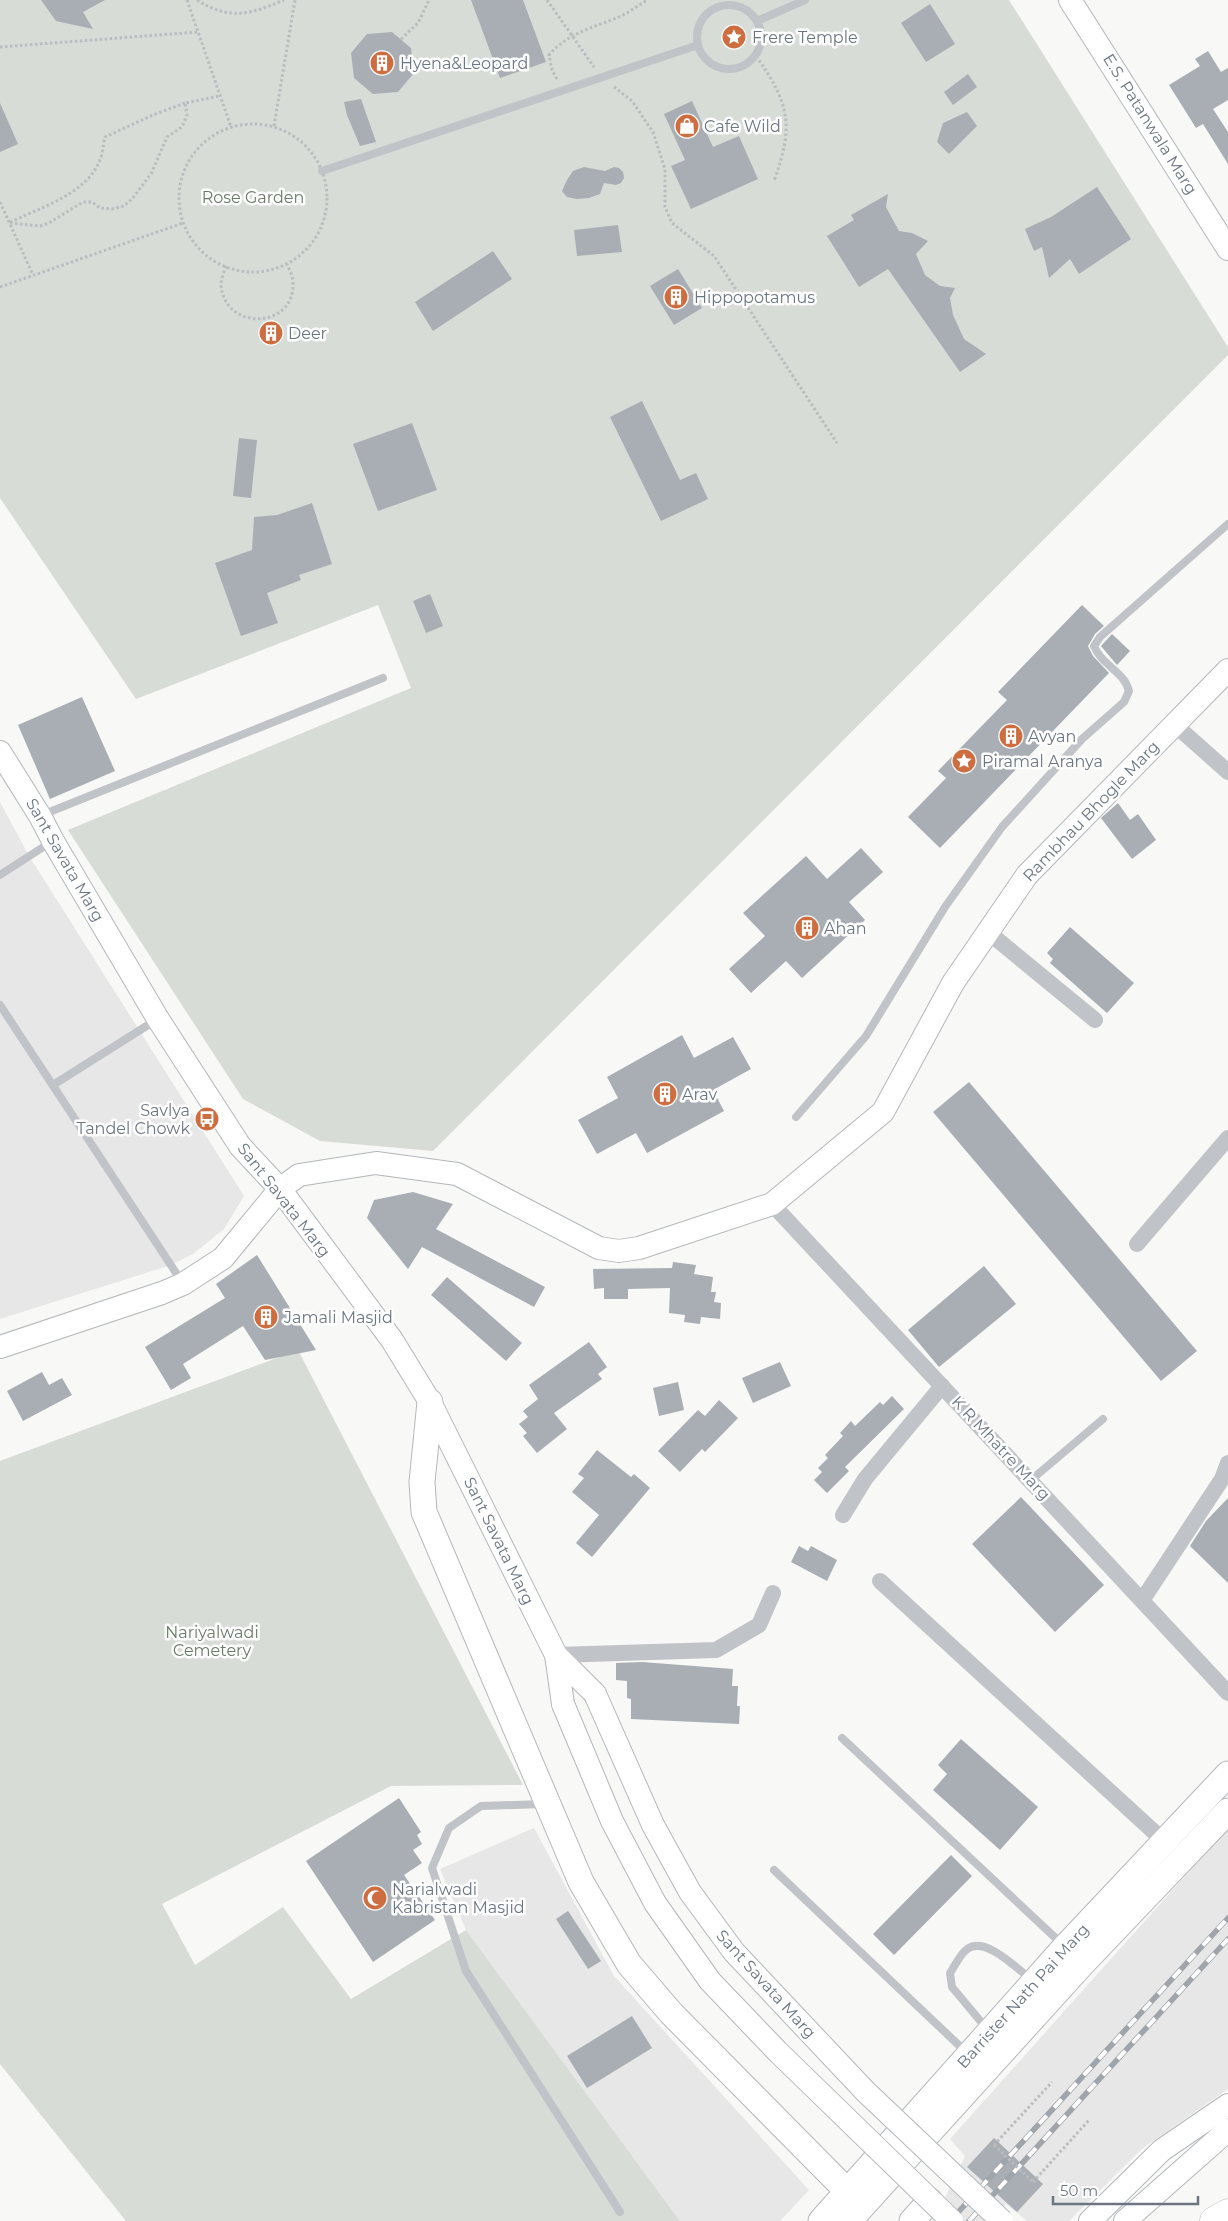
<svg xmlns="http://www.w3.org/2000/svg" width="1228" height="2221" font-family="Montserrat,sans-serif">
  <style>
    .built { fill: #e6e7e6 }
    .green { fill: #d8dcd6 }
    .building { fill: #a8aeb4 }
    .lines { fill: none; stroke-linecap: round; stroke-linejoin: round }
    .secondary-casing { stroke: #b3b7bb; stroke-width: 24 }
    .primary-casing { stroke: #b4b7bb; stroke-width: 27 }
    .highway-casing { stroke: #b4b6ba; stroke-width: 29 }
    .path { stroke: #babcbf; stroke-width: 3; stroke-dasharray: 2.5 2.5; stroke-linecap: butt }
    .lane { stroke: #c0c3c7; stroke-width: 8 }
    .street { stroke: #c0c3c7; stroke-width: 16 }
    .secondary { stroke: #fff; stroke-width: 22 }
    .primary { stroke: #fff; stroke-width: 25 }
    .highway { stroke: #fff; stroke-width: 28 }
    .rail-casing { stroke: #a0a5ab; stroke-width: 5.5 }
    .rail { stroke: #fff; stroke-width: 4; stroke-dasharray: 11; stroke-linecap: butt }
    .secondary-bridge-casing { stroke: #b3b7bb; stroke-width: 24; stroke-linecap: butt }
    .path-bridge { stroke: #babcbf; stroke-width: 3; stroke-dasharray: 2.5 2.5; stroke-linecap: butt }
    .secondary-bridge { stroke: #fff; stroke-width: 22 }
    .labels { text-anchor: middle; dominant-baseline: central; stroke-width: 5; stroke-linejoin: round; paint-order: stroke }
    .poi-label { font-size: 16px; fill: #6b7683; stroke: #fff; text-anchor: start }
    .street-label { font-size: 16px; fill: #6b7683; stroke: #fff }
    .park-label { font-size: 16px; fill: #6b7b69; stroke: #fff }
  </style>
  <rect width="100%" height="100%" fill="#f8f8f6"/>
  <!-- built -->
  <g class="built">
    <polygon points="0,802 29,856 244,1196 224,1229 193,1254 171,1265 0,1319"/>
    <polygon points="534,1828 614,1976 809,2190 780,2221 680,2221 466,1930 440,1869"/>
    <polygon points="1228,1828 1228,2089 1143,2148 1069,2221 1027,2221 1006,2204 992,2221 934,2221 965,2156 950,2139"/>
  </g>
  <!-- green -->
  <g class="green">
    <polygon points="0,0 1009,0 1228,347 1228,355 433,1151 320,1141 243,1099 68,830 411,688 378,605 136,699 0,498"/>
    <polygon points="298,1350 523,1785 391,1786 162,1904 195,1965 283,1907 351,1999 466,1930 680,2221 126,2221 0,2064 0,1461"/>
  </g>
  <!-- building -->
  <g class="building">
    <polygon points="41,0 105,0 83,12 93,29 56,21"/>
    <polygon points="471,0 523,0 546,62 500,78"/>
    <polygon points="930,4 955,44 926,62 901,23"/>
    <polygon points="392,32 411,48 414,73 398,92 373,94 354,78 351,53 367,34"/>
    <polygon points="1208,51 1221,72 1228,68 1228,100 1213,109 1228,132 1228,164 1203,124 1196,128 1169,85 1200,66 1195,59"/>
    <polygon points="968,74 977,87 953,105 944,92"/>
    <polygon points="361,99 376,142 360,146 347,115 344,102"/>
    <polygon points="692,101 713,147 739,136 758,179 691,209 671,166 685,160 664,114"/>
    <polygon points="0,103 18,144 0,152"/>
    <polygon points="967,112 977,126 949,154 937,142 943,123"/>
    <polygon points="584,167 605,171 614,167 619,168 623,172 624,178 621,183 616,185 604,183 600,194 589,198 577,199 567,197 562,191 567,180 573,171"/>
    <polygon points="1097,187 1131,239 1079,274 1070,259 1049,278 1042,247 1034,251 1025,229 1051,217"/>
    <polygon points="888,194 886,207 899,231 912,233 928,241 916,254 925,275 940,286 955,288 950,298 953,315 964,339 986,354 960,372 888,269 859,287 827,236 854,220 851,215"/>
    <polygon points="618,225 622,252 577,256 574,230"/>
    <polygon points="493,251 512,279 433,331 415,302"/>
    <polygon points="678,269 702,308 674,325 650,286"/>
    <polygon points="642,401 680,480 696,473 708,499 661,521 610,417"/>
    <polygon points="412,423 437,490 378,511 353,444"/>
    <polygon points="239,438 257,440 251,498 233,496"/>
    <polygon points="312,503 332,564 299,575 301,580 267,593 278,623 241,636 215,563 252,550 254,517 277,515"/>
    <polygon points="430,594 443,626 426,633 413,601"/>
    <polygon points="1082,605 1104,626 1095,634 1088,646 1093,656 1109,673 940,848 908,817 946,778 938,771 1007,700 998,692"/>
    <polygon points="1112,634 1130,651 1117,665 1101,646"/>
    <polygon points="82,697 115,771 50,799 18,725"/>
    <polygon points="1118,803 1130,820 1138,814 1156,840 1132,859 1101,818"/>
    <polygon points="861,848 883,872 849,902 865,920 802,978 786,961 751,993 729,969 765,936 743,913 806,856 827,879"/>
    <polygon points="1070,927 1134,983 1107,1013 1050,963 1053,959 1047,953"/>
    <polygon points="682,1035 694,1058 733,1037 751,1069 713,1090 724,1111 647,1153 636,1133 597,1154 578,1120 618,1098 607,1077"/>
    <polygon points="969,1082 1197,1351 1161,1381 933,1112"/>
    <polygon points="413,1192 453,1204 436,1229 545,1287 534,1307 422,1247 408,1269 367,1218 374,1200"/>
    <polygon points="257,1255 316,1350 265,1360 243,1326 183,1364 191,1378 171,1390 145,1347 225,1298 216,1284"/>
    <polygon points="673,1262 696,1265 694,1274 713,1277 711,1292 716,1292 714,1302 721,1303 720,1319 701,1317 700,1324 684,1322 685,1315 669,1313 670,1288 628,1289 628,1299 604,1299 604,1288 594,1289 593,1269 672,1268"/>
    <polygon points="984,1266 1016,1304 939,1367 908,1330"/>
    <polygon points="447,1277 522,1343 506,1361 431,1295"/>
    <polygon points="589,1342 607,1367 598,1374 602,1379 554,1413 567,1429 537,1453 523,1436 527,1433 519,1424 528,1417 523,1411 538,1399 529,1385"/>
    <polygon points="780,1362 791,1386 753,1403 742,1378"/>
    <polygon points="42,1372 49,1385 62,1378 72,1395 23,1421 7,1391"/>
    <polygon points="678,1382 684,1410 659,1416 653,1388"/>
    <polygon points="892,1396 904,1409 845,1467 849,1471 827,1493 814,1480 822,1472 818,1468 828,1458 825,1455 843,1436 840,1433 851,1421 855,1426 880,1402 883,1405"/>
    <polygon points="719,1400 738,1418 705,1452 702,1449 680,1472 658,1451 698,1410 705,1416"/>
    <polygon points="597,1450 631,1477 634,1474 650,1488 592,1557 576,1543 599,1515 572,1492 584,1478 578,1474"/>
    <polygon points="1021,1497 1104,1585 1055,1632 972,1544"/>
    <polygon points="1228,1498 1228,1583 1190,1546 1206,1521"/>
    <polygon points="799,1546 808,1551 811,1546 837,1560 827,1581 791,1562"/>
    <polygon points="642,1662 733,1669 732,1686 738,1686 737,1706 740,1706 739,1724 631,1719 631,1699 627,1698 627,1681 616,1680 616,1663"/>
    <polygon points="961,1739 1038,1807 1000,1850 933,1790 947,1774 938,1765"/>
    <polygon points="399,1798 421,1832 417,1835 422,1844 413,1850 422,1863 404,1875 435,1920 373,1962 306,1861"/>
    <polygon points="951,1855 972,1876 894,1955 873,1934"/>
    <polygon points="568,1911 601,1961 588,1969 556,1919"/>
    <polygon points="632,2016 652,2048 587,2088 567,2056"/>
    <polygon points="994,2138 1043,2184 1017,2212 967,2167"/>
  </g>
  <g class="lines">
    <defs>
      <g id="secondary">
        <polyline points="1070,0 1228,249"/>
        <polyline points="0,752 40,816 53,841 158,1019 240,1146 280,1189 392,1340 430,1402 556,1655 563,1704"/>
        <polyline points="0,1347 162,1293 183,1284 223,1258 280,1189 299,1175 376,1163 457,1174 599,1248 619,1251 639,1248 772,1204 883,1112 953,983 1027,875 1228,670"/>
        <polyline points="556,1655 595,1694"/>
        <polyline points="1090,2221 1162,2150 1228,2105"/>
        <polyline points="1125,2221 1228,2130"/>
      </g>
      <g id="primary">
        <polyline points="430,1402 422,1482 424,1512 581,1882 629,1964 671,2013 862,2206"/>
        <polyline points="821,2221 1065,1947 1228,1774"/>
        <polyline points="849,2221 1083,1963 1228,1811"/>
        <polyline points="912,2221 930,2201"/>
      </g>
      <polyline id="highway" points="1214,2221 1228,2213"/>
    </defs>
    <!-- secondary casing -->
    <use href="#secondary" class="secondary-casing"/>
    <!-- primary casing -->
    <use href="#primary" class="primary-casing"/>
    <!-- highway casing -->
    <use href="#highway" class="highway-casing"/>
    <!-- path -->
    <g class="path">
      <polyline points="187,0 231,127"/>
      <path d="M197 0C230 21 251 14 284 0"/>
      <polyline points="547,0 594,67"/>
      <polyline points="729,5 729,0"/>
      <polyline points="401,39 418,23 429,0"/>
      <polyline points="0,47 198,32"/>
      <path d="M756 56C790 104 794 126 774 181"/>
      <path d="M557 79 552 70 549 55C568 32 597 27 623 15 631 11 639 5 647 0"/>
      <polyline points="614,87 632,101 653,132 665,169 665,207 672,223 714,256 837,443"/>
      <path d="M185 103 153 115 105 137C103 144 103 153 100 160 86 195 40 207 9 223L40 226 49 223 83 202H92L100 208 112 209 124 206 132 199 151 174 167 137 182 127 187 115 185 103 220 96"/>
      <circle cx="253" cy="198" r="74"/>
      <polyline points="274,126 295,0"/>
      <polyline points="0,202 33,275"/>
      <path d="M226 266C224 272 221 280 221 285 225 332 296 329 293 282 293 276 289 269 287 264"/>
      <polyline points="0,287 183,223"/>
      <polyline points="994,2145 1052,2082"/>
      <polyline points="1033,2182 1090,2119"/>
    </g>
    <!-- lane -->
    <g class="lane">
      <circle cx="729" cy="37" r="32"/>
      <polyline points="757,21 805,0"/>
      <polyline points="322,171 698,45"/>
      <polyline points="42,815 383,678"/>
      <polyline points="0,875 51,842"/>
      <polyline points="0,1005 182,1282"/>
      <polyline points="53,1085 156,1020"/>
      <path d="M796 1117 866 1036 945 907 1002 827 1082 739 1124 702 1129 691C1124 671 1102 666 1094 646L1100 637 1228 524"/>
      <polyline points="1031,1480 1103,1419"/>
      <polyline points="842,1738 1063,1945"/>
      <polyline points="543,1804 481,1806 449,1828 432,1868 466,1971 620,2212"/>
      <polyline points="774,1870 966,2052"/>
      <path d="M987 2029 952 1987 950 1973C955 1966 959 1956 966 1950 984 1934 1017 1969 1032 1980"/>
    </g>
    <!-- street -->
    <g class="street">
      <polyline points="1174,724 1228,772"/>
      <polyline points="988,932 1095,1020"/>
      <polyline points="772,1204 1228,1693"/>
      <polyline points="1137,1244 1228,1138"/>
      <polyline points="843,1515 865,1479 942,1386"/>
      <polyline points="880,1581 1164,1841"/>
      <polyline points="1143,1599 1222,1479 1228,1463"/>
      <polyline points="556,1655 716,1650 759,1625 773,1593"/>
    </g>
    <!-- secondary -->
    <use href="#secondary" class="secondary"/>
    <!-- primary -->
    <use href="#primary" class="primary"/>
    <!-- highway -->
    <use href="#highway" class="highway"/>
    <defs>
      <g id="rail">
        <polyline points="950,2221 1228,1918"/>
        <polyline points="969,2221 1228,1939"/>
      </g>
    </defs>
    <!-- rail casing -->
    <use href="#rail" class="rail-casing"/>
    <!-- rail -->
    <use href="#rail" class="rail"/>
    <defs>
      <g id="secondary-bridge">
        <polyline points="595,1694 653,1825 690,1892 734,1952 865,2091 1002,2221"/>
        <polyline points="563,1704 612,1821 655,1903 710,1981 778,2052 952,2221"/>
      </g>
    </defs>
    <!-- secondary-bridge casing -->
    <use href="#secondary-bridge" class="secondary-bridge-casing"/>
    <!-- path-bridge -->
    <polyline class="path-bridge" points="994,2145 1033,2182"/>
    <!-- secondary-bridge -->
    <use href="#secondary-bridge" class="secondary-bridge"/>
  </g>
  <!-- icons -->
  <defs>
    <symbol id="sight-disc" viewBox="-11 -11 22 22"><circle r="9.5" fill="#ce6d40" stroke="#fff"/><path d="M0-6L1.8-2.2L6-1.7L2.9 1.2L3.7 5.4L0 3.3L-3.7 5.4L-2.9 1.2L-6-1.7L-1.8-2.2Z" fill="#fff"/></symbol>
    <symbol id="building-disc" viewBox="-11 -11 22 22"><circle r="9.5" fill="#ce6d40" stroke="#fff"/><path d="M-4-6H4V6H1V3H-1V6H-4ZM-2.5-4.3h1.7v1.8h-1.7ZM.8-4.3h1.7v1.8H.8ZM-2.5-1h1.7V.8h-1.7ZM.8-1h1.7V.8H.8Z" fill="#fff"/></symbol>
    <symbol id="shop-disc" viewBox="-11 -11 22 22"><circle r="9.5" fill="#ce6d40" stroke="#fff"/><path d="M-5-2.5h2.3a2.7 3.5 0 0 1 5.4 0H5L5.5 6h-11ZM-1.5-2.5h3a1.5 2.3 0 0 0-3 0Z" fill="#fff"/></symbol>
    <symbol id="bus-disc" viewBox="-11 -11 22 22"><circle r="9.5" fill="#ce6d40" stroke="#fff"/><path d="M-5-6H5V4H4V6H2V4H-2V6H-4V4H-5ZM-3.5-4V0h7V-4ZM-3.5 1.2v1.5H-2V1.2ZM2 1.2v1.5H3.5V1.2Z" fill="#fff"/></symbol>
    <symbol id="mosque-disc" viewBox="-11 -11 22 22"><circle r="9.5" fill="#ce6d40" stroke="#fff"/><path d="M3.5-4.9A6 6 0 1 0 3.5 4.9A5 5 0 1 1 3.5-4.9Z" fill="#fff"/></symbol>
  </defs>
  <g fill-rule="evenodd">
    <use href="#sight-disc" x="720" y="23" width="28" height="28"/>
    <use href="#building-disc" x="368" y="49" width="28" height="28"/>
    <use href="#shop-disc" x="673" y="112" width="28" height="28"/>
    <use href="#building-disc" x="662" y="283" width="28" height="28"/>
    <use href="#building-disc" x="257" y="319" width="28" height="28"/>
    <use href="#building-disc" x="997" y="722" width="28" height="28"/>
    <use href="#sight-disc" x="950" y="747" width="28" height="28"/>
    <use href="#building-disc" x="793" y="914" width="28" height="28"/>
    <use href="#building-disc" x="651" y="1080" width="28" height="28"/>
    <use href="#bus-disc" x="193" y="1105" width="28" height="28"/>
    <use href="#building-disc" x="252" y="1303" width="28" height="28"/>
    <use href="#mosque-disc" x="361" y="1884" width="28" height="28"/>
  </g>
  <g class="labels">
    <!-- poi labels -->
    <g class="poi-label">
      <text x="752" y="37">Frere Temple</text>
      <text x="400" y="63">Hyena&amp;Leopard</text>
      <text x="704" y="126">Cafe Wild</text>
      <text x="694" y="297">Hippopotamus</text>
      <text x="288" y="333">Deer</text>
      <text x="1028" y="736">Avyan</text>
      <text x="982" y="761">Piramal Aranya</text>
      <text x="824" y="928">Ahan</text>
      <text x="682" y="1094">Arav</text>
      <text x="190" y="1110" text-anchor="end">Savlya<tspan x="190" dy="18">Tandel Chowk</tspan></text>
      <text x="284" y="1317">Jamali Masjid</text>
      <text x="392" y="1889">Narialwadi<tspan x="392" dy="18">Kabristan Masjid</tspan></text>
    </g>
    <!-- street labels -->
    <g class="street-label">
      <text transform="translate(1150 124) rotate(58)">E.S. Patanwala Marg</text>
      <text transform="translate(1091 811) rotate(-46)">Rambhau Bhogle Marg</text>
      <text transform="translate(65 860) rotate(60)">Sant Savata Marg</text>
      <text transform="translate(284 1200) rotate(52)">Sant Savata Marg</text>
      <text transform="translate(1001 1448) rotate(47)">K R Mhatre Marg</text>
      <text transform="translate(499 1541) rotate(64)">Sant Savata Marg</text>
      <text transform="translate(766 1984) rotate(48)">Sant Savata Marg</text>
      <text transform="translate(1023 1996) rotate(-48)">Barrister Nath Pai Marg</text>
    </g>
    <!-- park labels -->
    <g class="park-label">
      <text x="253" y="197">Rose Garden</text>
      <text x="212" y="1632">Nariyalwadi<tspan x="212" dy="18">Cemetery</tspan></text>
    </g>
  </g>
  <!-- scale -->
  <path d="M1053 2196v8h145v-8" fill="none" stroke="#6b7683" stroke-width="2.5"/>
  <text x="1060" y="2196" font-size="15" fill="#6b7683" stroke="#ffffff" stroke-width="4" paint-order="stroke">50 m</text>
</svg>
